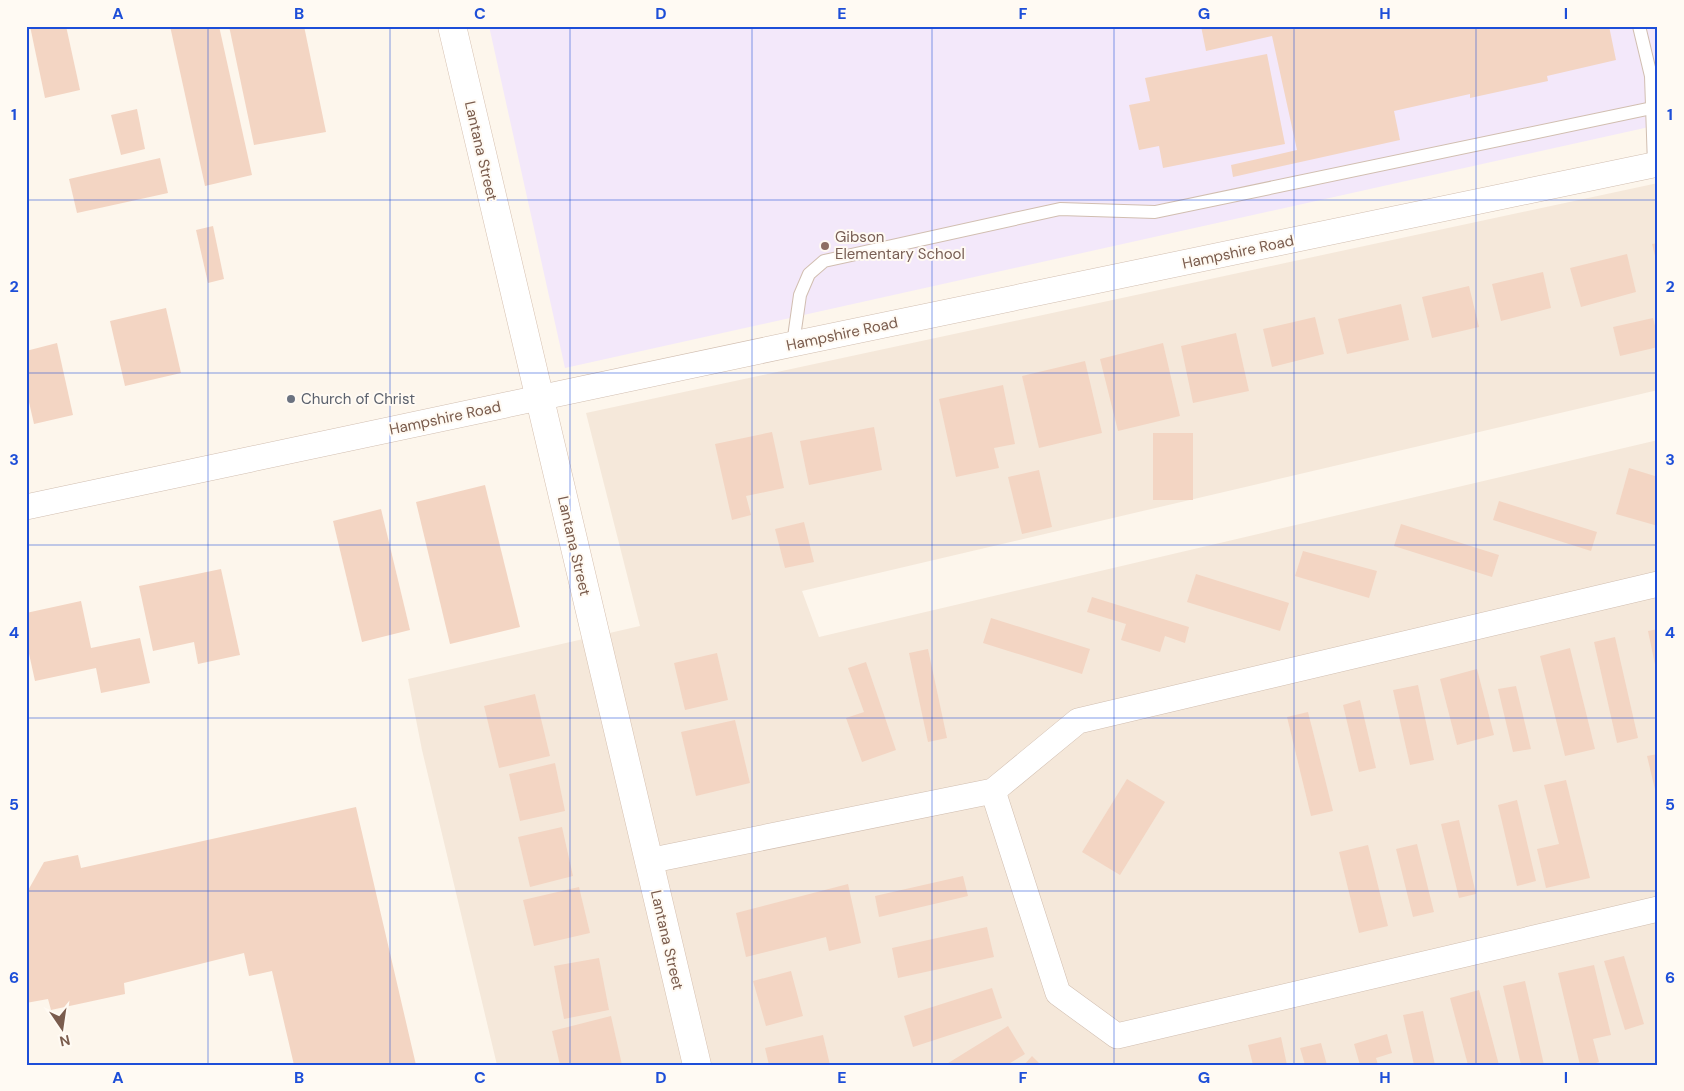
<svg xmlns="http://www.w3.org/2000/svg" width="1684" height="1091" font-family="'DM Sans',sans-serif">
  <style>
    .residential { fill: #f5e8da }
    .education { fill: #f3e8fa }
    .building { fill: #f3d5c3 }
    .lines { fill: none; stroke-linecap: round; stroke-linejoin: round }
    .lane-casing { stroke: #d1beb0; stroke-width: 14 }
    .street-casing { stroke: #d1beb0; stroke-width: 26 }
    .secondary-casing { stroke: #d6c0b0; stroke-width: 29 }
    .lane { stroke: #fff; stroke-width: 12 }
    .street { stroke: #fff; stroke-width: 25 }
    .secondary { stroke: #fff; stroke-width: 28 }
    .grid { fill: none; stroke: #1d4ed8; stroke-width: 1; stroke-opacity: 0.55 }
    .education-dot { fill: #8d6e63; stroke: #fffaf3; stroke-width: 2 }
    .worship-dot { fill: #6b7280; stroke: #fffaf3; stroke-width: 2 }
    .labels { text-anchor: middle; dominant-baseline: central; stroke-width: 4; stroke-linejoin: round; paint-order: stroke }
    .street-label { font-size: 15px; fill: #7a5c4d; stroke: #fffaf3 }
    .education-label { font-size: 15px; fill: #785e54; stroke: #fffaf3; text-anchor: start }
    .worship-label { font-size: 15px; fill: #5b616d; stroke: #fffaf3; text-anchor: start }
    .neatline { fill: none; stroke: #1d4ed8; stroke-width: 2 }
    .grid-label { font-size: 16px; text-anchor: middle; font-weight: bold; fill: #1d4ed8 }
  </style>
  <rect width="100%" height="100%" fill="#fdf6ec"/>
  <!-- residential -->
  <polygon class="residential" points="1658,183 1658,390 802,591 819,637 1658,440 1658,1065 497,1065 422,750 408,679 640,626 586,413"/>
  <!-- education -->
  <polygon class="education" points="489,26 1656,26 1658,35 1658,125 565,368"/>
  <!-- building -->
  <g class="building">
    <polygon points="30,26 66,26 80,90 45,98"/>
    <polygon points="170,26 219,26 252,175 205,186"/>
    <polygon points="229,26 304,26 326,132 254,145"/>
    <polygon points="1201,26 1609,26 1616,60 1547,76 1548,81 1470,98 1470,94 1394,111 1400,140 1233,177 1231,165 1297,150 1272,36 1206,51"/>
    <polygon points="1267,54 1285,144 1163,168 1159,146 1139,150 1129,105 1150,101 1145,78"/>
    <polygon points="137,109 145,149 121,155 111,115"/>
    <polygon points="160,158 168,193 77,213 69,179"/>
    <polygon points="213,226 224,279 208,283 196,230"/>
    <polygon points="1658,243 1658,264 1657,264 1652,244"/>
    <polygon points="1627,254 1636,292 1581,307 1570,268"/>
    <polygon points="1543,272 1551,308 1501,321 1492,284"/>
    <polygon points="1469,286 1479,327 1432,338 1422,297"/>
    <polygon points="1401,304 1409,340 1347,354 1338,319"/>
    <polygon points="166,308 181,373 125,386 110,321"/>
    <polygon points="1315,317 1324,354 1272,367 1263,329"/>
    <polygon points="1653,318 1658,337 1658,347 1620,356 1613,327"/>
    <polygon points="1236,333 1249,391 1193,403 1181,346"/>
    <polygon points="57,343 73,415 34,424 26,389 26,351"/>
    <polygon points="1163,343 1180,416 1118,431 1100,359"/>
    <polygon points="1085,361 1102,433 1039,448 1022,376"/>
    <polygon points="1003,385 1015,444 994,448 999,468 956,477 939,399"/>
    <polygon points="874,427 882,470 809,485 800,441"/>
    <polygon points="772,432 784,488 746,496 751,515 732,520 715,444"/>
    <rect x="1153" y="433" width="40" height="67"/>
    <polygon points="1629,468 1658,477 1658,526 1616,514"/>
    <polygon points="1039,470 1052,527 1022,534 1008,477"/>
    <polygon points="485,485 520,627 450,644 416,502"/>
    <polygon points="1499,501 1597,532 1591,551 1493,520"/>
    <polygon points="381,509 410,630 362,642 333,521"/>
    <polygon points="804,522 814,562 785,568 775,529"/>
    <polygon points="1401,524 1499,555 1492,577 1394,546"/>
    <polygon points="1303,551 1377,571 1369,598 1295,576"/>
    <polygon points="221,569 240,655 198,664 194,642 153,651 139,586"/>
    <polygon points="1196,574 1289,603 1280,631 1187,602"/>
    <polygon points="1092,597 1189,627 1185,643 1165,636 1160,652 1121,640 1126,624 1087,612"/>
    <polygon points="81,601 91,648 140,638 150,683 101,693 96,668 35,681 26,640 26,613"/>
    <polygon points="991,618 1090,649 1082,674 983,643"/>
    <polygon points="1658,629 1658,674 1657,674 1648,631"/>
    <polygon points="1615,637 1638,738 1617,743 1594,642"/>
    <polygon points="1570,648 1595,749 1565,756 1540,656"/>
    <polygon points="928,649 947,738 928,742 909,653"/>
    <polygon points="717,653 728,700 685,710 674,663"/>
    <polygon points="866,662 896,750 862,762 846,718 864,712 848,668"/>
    <polygon points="1477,669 1494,735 1457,745 1440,679"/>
    <polygon points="1418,685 1434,760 1410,765 1393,690"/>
    <polygon points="1516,686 1531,749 1513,752 1498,689"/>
    <polygon points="535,694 550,756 499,768 484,706"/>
    <polygon points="1360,700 1376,768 1359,772 1343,705"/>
    <polygon points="1308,712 1333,811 1311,816 1287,717"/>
    <polygon points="735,720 750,783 696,796 681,732"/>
    <polygon points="1658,754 1658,798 1657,798 1647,756"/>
    <polygon points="555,763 565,811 520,821 509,774"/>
    <polygon points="1127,779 1165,802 1120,875 1082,852"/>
    <polygon points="1566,780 1590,878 1546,888 1537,849 1559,844 1544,785"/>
    <polygon points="1517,800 1536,881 1517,886 1498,805"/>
    <polygon points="356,807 416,1065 294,1065 272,971 249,976 244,953 124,983 125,994 51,1010 48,999 26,1003 26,894 44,862 78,855 81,868"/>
    <polygon points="1459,820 1476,894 1459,898 1441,824"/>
    <polygon points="562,827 573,876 530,887 518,837"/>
    <polygon points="1417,844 1434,912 1413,917 1396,849"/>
    <polygon points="1368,845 1388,926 1359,933 1339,852"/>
    <polygon points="963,876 968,896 879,917 875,896"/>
    <polygon points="848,884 861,943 829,951 826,937 746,957 736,913"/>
    <polygon points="579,887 590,933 534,946 523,900"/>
    <polygon points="987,927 994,957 898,978 892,948"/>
    <polygon points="1624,956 1644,1024 1625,1030 1604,961"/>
    <polygon points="599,958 609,1010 564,1019 554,966"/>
    <polygon points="1594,965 1611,1035 1593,1039 1599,1062 1590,1065 1580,1065 1558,973"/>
    <polygon points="791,971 803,1016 766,1026 753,981"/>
    <polygon points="1525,981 1544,1065 1521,1065 1503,986"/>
    <polygon points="992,988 1002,1018 913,1047 904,1016"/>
    <polygon points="1479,990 1499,1065 1468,1065 1450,998"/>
    <polygon points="1423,1011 1435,1065 1414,1065 1403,1015"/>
    <polygon points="611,1016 622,1065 560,1065 552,1031"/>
    <polygon points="1008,1026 1025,1054 1007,1065 945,1065"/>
    <polygon points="1387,1034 1392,1053 1376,1058 1378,1065 1360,1065 1354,1044"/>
    <polygon points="823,1035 830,1065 769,1065 765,1048"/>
    <polygon points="1281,1037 1287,1065 1253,1065 1248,1045"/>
    <polygon points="1321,1043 1327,1065 1305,1065 1300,1048"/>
    <polygon points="1032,1056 1041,1065 1024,1065"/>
  </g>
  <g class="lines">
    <defs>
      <g id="lane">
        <polyline points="1639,26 1651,76 1654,165"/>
        <polyline points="793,344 800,295 809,274 824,261 1060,209 1155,212 1652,108"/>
      </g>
      <g id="street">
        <polyline points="26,507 793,344 1658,164"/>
        <polyline points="993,791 1058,993 1117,1036 1658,909"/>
        <polyline points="648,861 993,791 1078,721 1658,584"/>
      </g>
      <polyline id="secondary" points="452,26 697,1065"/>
    </defs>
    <!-- lane casing -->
    <use href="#lane" class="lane-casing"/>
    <!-- street casing -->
    <use href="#street" class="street-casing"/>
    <!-- secondary casing -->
    <use href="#secondary" class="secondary-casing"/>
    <!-- lane -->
    <use href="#lane" class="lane"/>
    <!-- street -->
    <use href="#street" class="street"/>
    <!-- secondary -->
    <use href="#secondary" class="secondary"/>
  </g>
  <!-- grid -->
  <path class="grid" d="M208 26V1065M390 26V1065M570 26V1065M752 26V1065M932 26V1065M1114 26V1065M1294 26V1065M1476 26V1065M26 200H1658M26 373H1658M26 545H1658M26 718H1658M26 891H1658"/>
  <!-- markers -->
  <circle class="education-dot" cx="825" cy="246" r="5"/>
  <circle class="worship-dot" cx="291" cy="399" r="5"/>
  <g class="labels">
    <!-- street labels -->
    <g class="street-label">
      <text transform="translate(481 151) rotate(77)">Lantana Street</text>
      <text transform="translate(1238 252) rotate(-12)">Hampshire Road</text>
      <text transform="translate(842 334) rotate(-12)">Hampshire Road</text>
      <text transform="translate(445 418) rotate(-12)">Hampshire Road</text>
      <text transform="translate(574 546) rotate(77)">Lantana Street</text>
      <text transform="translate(667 940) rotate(77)">Lantana Street</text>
    </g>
    <!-- education labels -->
    <g class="education-label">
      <text x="835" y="237">Gibson<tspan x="835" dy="17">Elementary School</tspan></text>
    </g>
    <!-- worship labels -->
    <g class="worship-label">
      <text x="301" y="399">Church of Christ</text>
    </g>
  </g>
  <!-- border -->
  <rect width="1684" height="1091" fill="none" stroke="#fffaf3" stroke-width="55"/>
  <!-- north arrow -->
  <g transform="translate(62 1028) rotate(167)" stroke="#fffaf3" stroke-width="4" paint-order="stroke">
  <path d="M0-4L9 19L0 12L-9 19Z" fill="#7a5c4d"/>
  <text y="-8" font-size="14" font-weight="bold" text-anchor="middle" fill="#7a5c4d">N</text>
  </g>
  <rect x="28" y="28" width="1628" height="1036" class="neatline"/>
  <g class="grid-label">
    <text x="118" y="19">A</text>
    <text x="299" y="19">B</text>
    <text x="480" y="19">C</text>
    <text x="661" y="19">D</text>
    <text x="842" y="19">E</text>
    <text x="1023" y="19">F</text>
    <text x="1204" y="19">G</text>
    <text x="1385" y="19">H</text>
    <text x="1566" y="19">I</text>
    <text x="14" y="120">1</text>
    <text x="1670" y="120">1</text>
    <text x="14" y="292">2</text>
    <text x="1670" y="292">2</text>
    <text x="14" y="465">3</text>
    <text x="1670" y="465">3</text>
    <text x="14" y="638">4</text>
    <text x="1670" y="638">4</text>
    <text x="14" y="810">5</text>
    <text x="1670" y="810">5</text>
    <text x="14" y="983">6</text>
    <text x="1670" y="983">6</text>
    <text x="118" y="1083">A</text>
    <text x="299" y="1083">B</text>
    <text x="480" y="1083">C</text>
    <text x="661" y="1083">D</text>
    <text x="842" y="1083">E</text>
    <text x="1023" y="1083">F</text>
    <text x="1204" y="1083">G</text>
    <text x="1385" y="1083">H</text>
    <text x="1566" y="1083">I</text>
  </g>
</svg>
